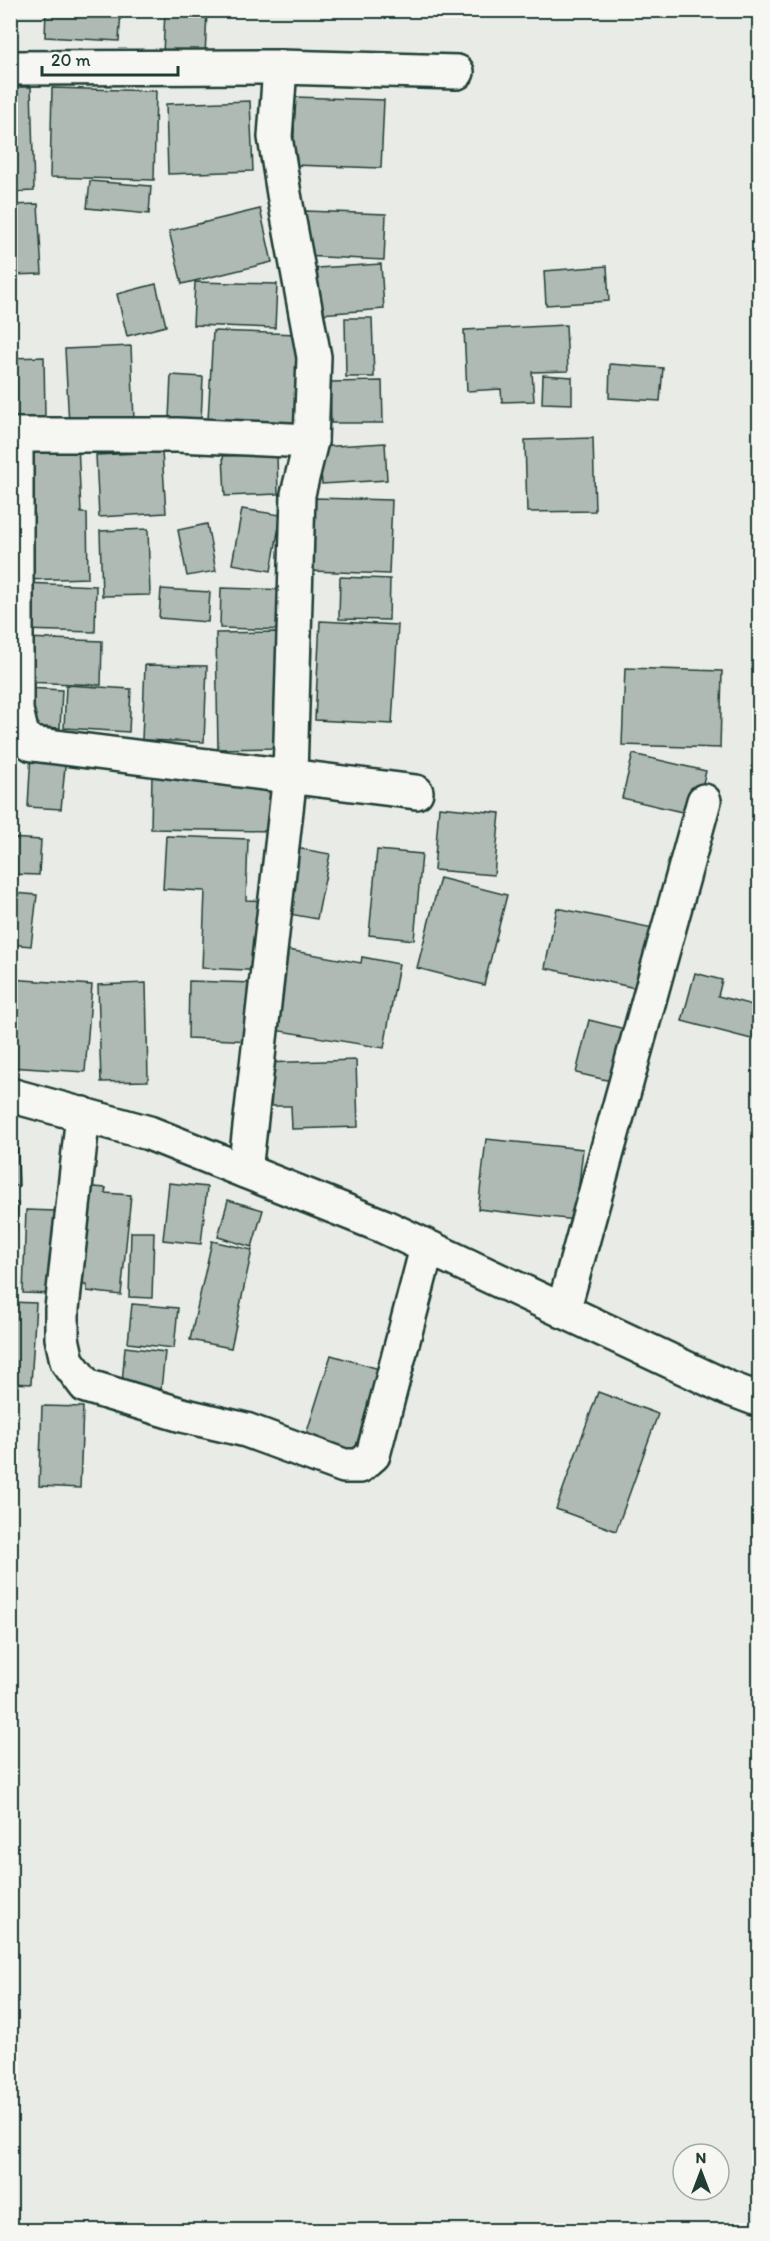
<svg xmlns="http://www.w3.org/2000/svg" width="770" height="2241" font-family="Itim,sans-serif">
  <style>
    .building { fill: #b0bab5; stroke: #1f3d34; stroke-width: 1.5 }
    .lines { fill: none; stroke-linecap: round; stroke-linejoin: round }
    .minor-casing { stroke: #1f3d34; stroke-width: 38 }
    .minor { stroke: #f6f6f2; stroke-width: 33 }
  </style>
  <rect width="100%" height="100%" fill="#e9ebe7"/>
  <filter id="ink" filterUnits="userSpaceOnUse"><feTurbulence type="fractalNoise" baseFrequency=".0167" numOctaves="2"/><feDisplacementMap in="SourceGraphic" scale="12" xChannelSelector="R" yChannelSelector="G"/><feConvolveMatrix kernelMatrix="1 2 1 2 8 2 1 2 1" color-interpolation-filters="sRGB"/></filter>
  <g filter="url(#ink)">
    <!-- building -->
    <g class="building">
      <polygon points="46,10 121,10 119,41 45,37"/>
      <polygon points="165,10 207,10 205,57 163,55"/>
      <polygon points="10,87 31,87 34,191 10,192"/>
      <polygon points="52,88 156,91 154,180 50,177"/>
      <polygon points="295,97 384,100 381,168 293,165"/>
      <polygon points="250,101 253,171 168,174 166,104"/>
      <polygon points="90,181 151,186 149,214 87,208"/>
      <polygon points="38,204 42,274 10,275 10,205"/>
      <polygon points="260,209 272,262 182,284 169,231"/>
      <polygon points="305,211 386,214 384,260 303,256"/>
      <polygon points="381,264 384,309 320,314 317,268"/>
      <polygon points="607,266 609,301 546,305 544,271"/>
      <polygon points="195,282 277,284 275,328 193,325"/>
      <polygon points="156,284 166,326 127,336 117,294"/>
      <polygon points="345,318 372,318 374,377 346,377"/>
      <polygon points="566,325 568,371 532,372 534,401 502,402 501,389 467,391 464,330"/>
      <polygon points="213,331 299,334 295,428 238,425 238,421 208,420"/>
      <polygon points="131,346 134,421 69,425 65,349"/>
      <polygon points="44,357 45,417 10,417 10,358"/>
      <polygon points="610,364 663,368 660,401 609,398"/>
      <polygon points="171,375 203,377 201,420 169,419"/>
      <polygon points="543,375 572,377 572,404 542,403"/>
      <polygon points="382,381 383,423 331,423 330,382"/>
      <polygon points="593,438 595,511 527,512 525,440"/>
      <polygon points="78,443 81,513 87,513 88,578 24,580 20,444"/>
      <polygon points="385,443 387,480 322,484 319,447"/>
      <polygon points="162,452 166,513 99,517 96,455"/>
      <polygon points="277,454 278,494 225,496 223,456"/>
      <polygon points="314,498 392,500 389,574 312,571"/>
      <polygon points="242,509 281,515 271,571 232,564"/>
      <polygon points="207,524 216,571 187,576 178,530"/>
      <polygon points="148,529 150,595 102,596 100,531"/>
      <polygon points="340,577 390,579 389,620 339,619"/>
      <polygon points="24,583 96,586 95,632 23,630"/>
      <polygon points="221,588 293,590 292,630 220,628"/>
      <polygon points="161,589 210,592 208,622 159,618"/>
      <polygon points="320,621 398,625 392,724 315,720"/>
      <polygon points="278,632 280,748 218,749 216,633"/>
      <polygon points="26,638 102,641 101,685 25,682"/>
      <polygon points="145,665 207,666 204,742 142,740"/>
      <polygon points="625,668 722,671 720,748 622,745"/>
      <polygon points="66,685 131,689 129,732 64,728"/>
      <polygon points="28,688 62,690 60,728 27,726"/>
      <polygon points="31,753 66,756 61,809 28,807"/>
      <polygon points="633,754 706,771 695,815 622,798"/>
      <polygon points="152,774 271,775 270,831 151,829"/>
      <polygon points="439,807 500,813 494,875 434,870"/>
      <polygon points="166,836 248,839 246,900 269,901 266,971 202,968 205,891 163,889"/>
      <polygon points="10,838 41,840 39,875 10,874"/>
      <polygon points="296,848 330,854 317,919 284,913"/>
      <polygon points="377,850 422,854 414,940 369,935"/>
      <polygon points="440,878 507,895 484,985 417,968"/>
      <polygon points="14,893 37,895 31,946 10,944"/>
      <polygon points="557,908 653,928 640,989 545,968"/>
      <polygon points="288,950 361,963 362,957 399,964 384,1048 274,1030"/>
      <polygon points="695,973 722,980 718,996 760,1007 759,1041 682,1021"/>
      <polygon points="10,979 92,985 85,1072 10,1067"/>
      <polygon points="189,981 254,983 252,1041 188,1038"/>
      <polygon points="146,983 148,1081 101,1082 98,985"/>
      <polygon points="589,1020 633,1031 620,1083 576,1073"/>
      <polygon points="356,1060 358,1127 292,1129 291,1106 261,1106 260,1063"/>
      <polygon points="10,1110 16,1110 19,1186 10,1186"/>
      <polygon points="486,1139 583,1149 575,1220 478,1209"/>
      <polygon points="169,1183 207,1187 201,1244 163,1240"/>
      <polygon points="81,1186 106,1188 105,1193 131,1195 121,1295 87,1291 87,1285 71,1284"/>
      <polygon points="228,1200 263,1210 252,1247 218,1237"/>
      <polygon points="10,1202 18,1203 13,1292 10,1292"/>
      <polygon points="26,1210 56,1211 53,1294 23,1293"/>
      <polygon points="131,1232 154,1232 152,1298 129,1297"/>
      <polygon points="212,1241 252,1250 231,1348 190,1340"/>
      <polygon points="10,1302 36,1303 31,1384 10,1383"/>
      <polygon points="132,1304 178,1308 174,1348 128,1343"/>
      <polygon points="125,1347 165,1352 161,1389 122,1385"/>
      <polygon points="331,1355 379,1369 354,1453 305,1438"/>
      <polygon points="598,1392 658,1414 616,1531 556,1509"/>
      <polygon points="42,1406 83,1407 80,1488 39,1486"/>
    </g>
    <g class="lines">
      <defs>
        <g id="minor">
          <polyline points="10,68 280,67 457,72"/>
          <polyline points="10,435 177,435 311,441"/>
          <polyline points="16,435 16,710 22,735 32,744 416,792"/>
          <polyline points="10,1095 149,1133 383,1226 728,1388 760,1400"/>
          <polyline points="83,1114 62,1309 62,1338 67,1361 86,1386 182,1415 246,1430 344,1466 360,1466 373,1455 427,1248"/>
          <polyline points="245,1171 290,775 298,494 311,441 314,357 284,194 275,137 280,67"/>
          <polyline points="563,1311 704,801"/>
        </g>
      </defs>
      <!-- minor casing -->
      <use href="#minor" class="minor-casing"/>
      <!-- minor -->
      <use href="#minor" class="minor"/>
    </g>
  </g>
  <!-- margin -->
  <rect width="770" height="2241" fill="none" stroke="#f6f6f2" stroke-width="36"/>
  <rect x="18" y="18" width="734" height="2205" fill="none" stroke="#1f3d34" stroke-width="2" filter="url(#ink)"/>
  <!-- north arrow -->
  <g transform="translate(701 2172)"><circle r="28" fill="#f6f6f2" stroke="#a0aca6" stroke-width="1.5"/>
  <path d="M0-4.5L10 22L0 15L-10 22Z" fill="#1f3d34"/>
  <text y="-9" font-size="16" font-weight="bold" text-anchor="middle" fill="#1f3d34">N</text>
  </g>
  <!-- scale -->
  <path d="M42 66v9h136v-9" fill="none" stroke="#1f3d34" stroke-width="3"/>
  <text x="51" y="66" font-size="18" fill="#1f3d34" stroke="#f6f6f2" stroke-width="4.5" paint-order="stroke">20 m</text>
</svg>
